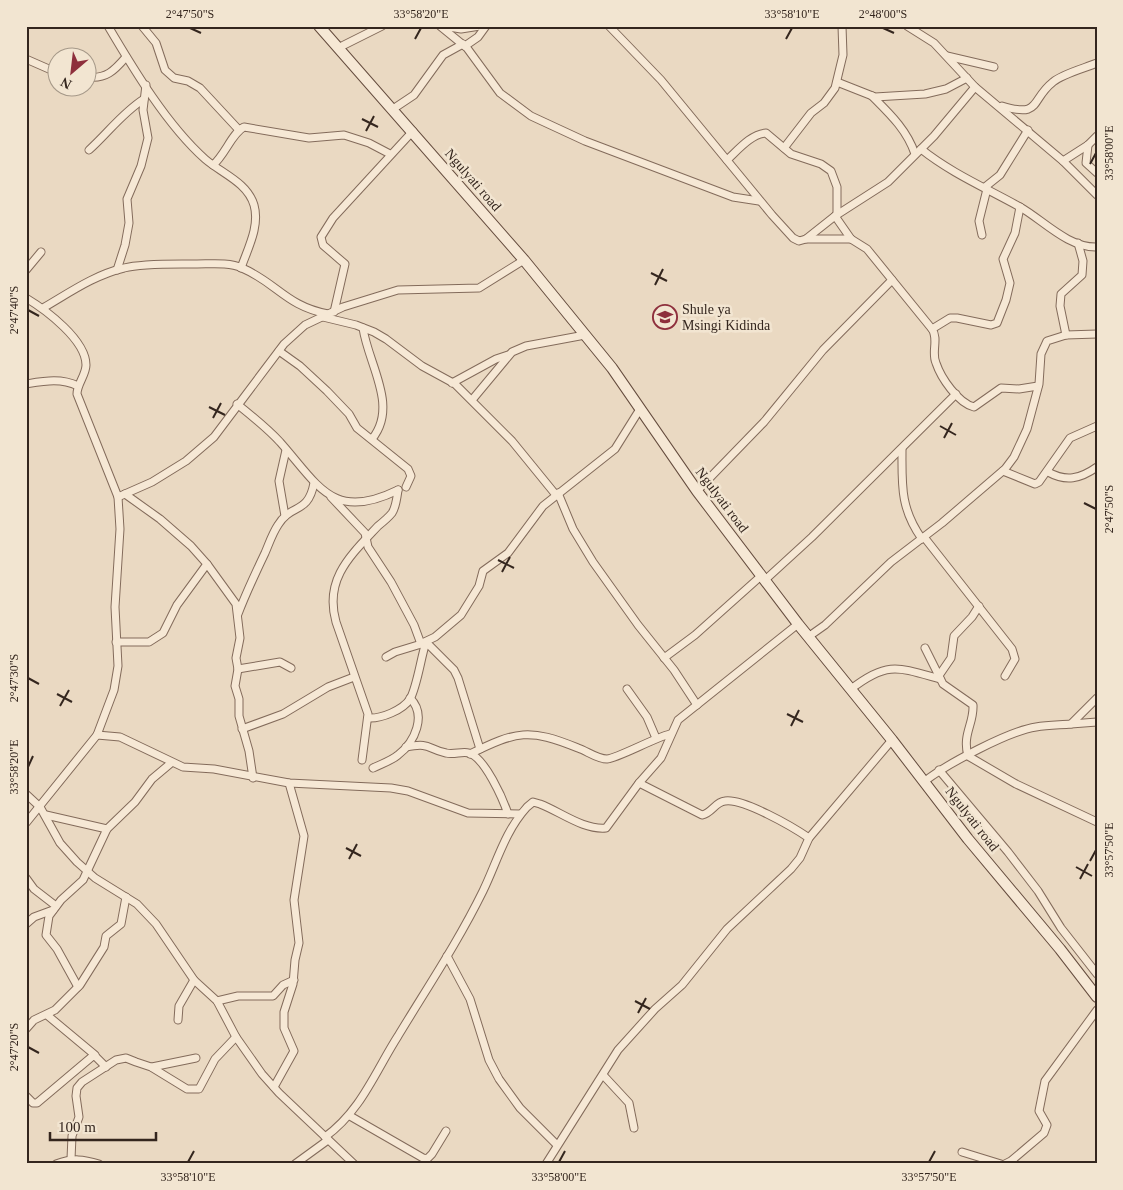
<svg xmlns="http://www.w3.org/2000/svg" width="1123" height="1190" font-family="Georgia,serif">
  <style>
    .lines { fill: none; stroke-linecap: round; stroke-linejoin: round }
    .street-casing { stroke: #836b5b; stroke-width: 9 }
    .secondary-casing { stroke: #654c3e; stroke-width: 12 }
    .street { stroke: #f6e8d5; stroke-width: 7 }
    .secondary { stroke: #f6e8d5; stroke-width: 10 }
    .ticks { fill: none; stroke: #34261e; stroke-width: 2 }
    .labels { text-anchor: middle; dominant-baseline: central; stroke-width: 5; stroke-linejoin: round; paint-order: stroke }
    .street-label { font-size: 14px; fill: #34261e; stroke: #f2e5d1 }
    .poi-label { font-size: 14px; fill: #34261e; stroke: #f2e5d1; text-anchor: start }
    .neatline { fill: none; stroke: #34261e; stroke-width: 2 }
    .ticks-label { font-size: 12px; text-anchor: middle; fill: #34261e }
  </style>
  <rect width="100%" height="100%" fill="#ead9c2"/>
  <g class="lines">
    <defs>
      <g id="street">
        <path d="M108 26C134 70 167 125 205 159 221 173 247 182 254 205 260 226 248 248 241 268"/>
        <polyline points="142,26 156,43 165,70 174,78 188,81 200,88 239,130"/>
        <polyline points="440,26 467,48 500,93 531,116 585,141 733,197 759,201"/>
        <polyline points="443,26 461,29 480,26"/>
        <polyline points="609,26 661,80 772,215 793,238 799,241 806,239 835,216 888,182 934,136 975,87"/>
        <polyline points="907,26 934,43 975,87 1063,161 1097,195"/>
        <polyline points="465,46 478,37 486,26"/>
        <polyline points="338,48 382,26"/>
        <polyline points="947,56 994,67"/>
        <polyline points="26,59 58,73"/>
        <path d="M88 77C106 79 114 71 126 57"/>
        <polyline points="837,82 875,97 925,94 946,89 967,78"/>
        <path d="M872 96C890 114 907 130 915 154"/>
        <path d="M1002 106C1042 118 1030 100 1053 82 1062 74 1085 68 1097 63"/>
        <polyline points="393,109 414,95 443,55 463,44"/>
        <polyline points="1088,145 1086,163 1097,173"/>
        <polyline points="784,148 811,113 824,103 835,88 843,55 842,26"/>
        <path d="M921 149C951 173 986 188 1020 207 1043 220 1068 248 1097 247"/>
        <path d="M89 150C108 133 122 113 144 99"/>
        <path d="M727 160C738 150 751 134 766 133L791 154 821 164 831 171 837 187V214"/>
        <polyline points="1063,161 1088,145 1097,136"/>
        <path d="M213 165C225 155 232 133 244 127L309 138 344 135 369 143 390 154"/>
        <polyline points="985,187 1000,175 1028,130"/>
        <path d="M835 216 851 239 867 249 932 329C939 339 931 352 936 363 941 378 958 403 974 407L1001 388 1019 389 1038 386"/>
        <polyline points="982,235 979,221 987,189"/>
        <polyline points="806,239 851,239"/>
        <polyline points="26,270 41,252"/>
        <polyline points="117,270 125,245 129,223 127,199 141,166 148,138 143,110 146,85"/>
        <path d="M26 298C46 310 86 340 86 365 86 375 77 384 77 394L118 497 120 529 115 607 118 666 114 690 97 735 26 823"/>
        <path d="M43 308C69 293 94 275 124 268 143 263 177 264 197 264 211 264 229 262 242 268 277 283 286 306 328 314"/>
        <polyline points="334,312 345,264 323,245 321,237 333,218 413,131"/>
        <polyline points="323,317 356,325 374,332 386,339 422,366 455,384 512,441 556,495"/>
        <path d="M363 328C368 364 399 406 372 439"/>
        <polyline points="932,329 950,318 957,318 991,325 997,323 1006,300 1010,283 1003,259 1015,233 1020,207"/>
        <polyline points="1066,335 1060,306 1061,294 1082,275 1083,261 1078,243"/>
        <polyline points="279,351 300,366 327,391 349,414 357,428 408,469 411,476 406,487"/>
        <polyline points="452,383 496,359 508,355"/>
        <path d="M26 384C45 381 61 378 78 386"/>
        <polyline points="472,400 512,352 526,346 585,335"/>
        <path d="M237 404C252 416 267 428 280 442 319 486 333 522 398 490"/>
        <path d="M902 449C902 485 900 508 922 539"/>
        <polyline points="1003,471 1035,484 1039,482 1070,438 1097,426"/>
        <path d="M1048 472C1066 482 1080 479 1097 467"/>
        <polyline points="697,491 764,422 823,350 892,280"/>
        <polyline points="558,493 573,529 593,562 638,625 674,670 697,705"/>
        <polyline points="125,494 160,519 191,546 207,564 236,604 240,638 236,658 238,669 235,686 239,699 239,716 249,751 253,778"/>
        <polyline points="118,497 152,482 186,461 214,437 284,344 305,325 343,307 398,290 479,288 524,260"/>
        <polyline points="331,497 365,533 368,547 391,582 414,625 421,644"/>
        <polyline points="285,516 279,481 286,450"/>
        <polyline points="924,537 1012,649 1015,659 1005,676"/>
        <polyline points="765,580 812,537 956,394"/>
        <path d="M238 614C246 593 255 574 265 553 269 544 272 534 278 525 291 503 308 515 314 483"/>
        <polyline points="808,637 825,625 891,562 942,523 1005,469 1014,457 1027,429 1039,384 1041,354 1047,341 1066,335 1097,334"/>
        <polyline points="116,642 149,642 163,633 177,605 207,564"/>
        <path d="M925 648 943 684 973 705C974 724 962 734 968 756L1016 784 1097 822"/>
        <polyline points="386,657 395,652 418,645 435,637 461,615 479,586 483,571 508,553 543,506 615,449 640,409"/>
        <polyline points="664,658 695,635 761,576"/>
        <polyline points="238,669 280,662 291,668"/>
        <polyline points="938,677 951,658 954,636 972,617 979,606"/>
        <polyline points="627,689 647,717 656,738"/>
        <path d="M851 689C887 661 898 667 940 679"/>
        <path d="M368 718C381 719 403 710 410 699 417 687 421 657 426 642L454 670 458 678 480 749"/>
        <polyline points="1071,724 1097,722"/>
        <polyline points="242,729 283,714 328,687 354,677"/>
        <polyline points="97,735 120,737 183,767 214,769 289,783 391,788 408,791 468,813 520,814"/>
        <path d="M406 747C431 742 427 749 446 753 454 755 462 751 469 753 485 758 503 799 508 814"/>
        <path d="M470 754C517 731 529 728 578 748 587 751 597 759 607 759 618 758 654 738 670 734"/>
        <path d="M362 760 368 714 336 622C324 579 350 556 378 526 383 522 388 518 392 513 396 507 397 497 398 490"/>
        <path d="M373 768C381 764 391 761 398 755 415 742 427 715 410 698"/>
        <polyline points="939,770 1008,852 1038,891 1061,928 1097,974"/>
        <path d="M925 781C947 764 1009 731 1036 727 1048 725 1060 725 1071 724L1097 698"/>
        <path d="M639 783 702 815C712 813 715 802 725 801 743 798 793 827 809 838"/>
        <polyline points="26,794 40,807 60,843 77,862 95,878 137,904 156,924 194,980 217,1001 236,1037 262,1074 279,1093 354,1164"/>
        <polyline points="46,815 107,829"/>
        <polyline points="26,878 34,889 56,906"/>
        <polyline points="26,924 34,917 53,910"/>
        <polyline points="447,956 470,999 489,1060 499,1079 520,1108 557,1145"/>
        <polyline points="78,987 57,949 46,935 49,916 61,900 83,880 107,829 135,802 152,779 171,763"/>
        <polyline points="217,1001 238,996 273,996 283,985 294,980"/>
        <polyline points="47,1015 95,1055"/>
        <polyline points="178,1020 179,1006 194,980"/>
        <polyline points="26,1029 34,1020 55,1010 80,985 104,947 106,936 121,924 126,897"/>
        <polyline points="152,1067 196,1058"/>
        <polyline points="603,1075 629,1103 634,1128"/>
        <polyline points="274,1087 294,1051 284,1028 284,1012 293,984 295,960 299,943 294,900 304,836 289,783"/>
        <polyline points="26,1096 33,1103 37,1103 94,1055 106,1067"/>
        <polyline points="350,1116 423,1158 427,1159 432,1154 446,1131"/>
        <path d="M325 1137C361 1111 375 1072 398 1036 427 988 458 942 483 891 497 862 505 831 527 807L533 802 540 804C561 812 583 830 606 828L639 783 661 758 678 720 798 624"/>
        <polyline points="962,1152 1001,1164"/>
        <polyline points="71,1159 72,1136 79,1117 76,1096 77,1088 82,1082 116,1060 126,1058 136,1062 151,1067 187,1089 199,1089 215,1059 236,1037"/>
        <path d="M56 1164C73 1158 83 1159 99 1164"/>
        <polyline points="295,1164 328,1140"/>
        <polyline points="546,1164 618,1050 655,1009 682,985 727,929 791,869 800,858 809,838 892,740"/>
        <polyline points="1005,1164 1011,1161 1044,1133 1047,1125 1039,1111 1045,1081 1097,1010"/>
      </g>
      <polyline id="secondary" points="319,26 524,260 612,368 697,491 798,624 892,740 968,839 1060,949 1097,997"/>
    </defs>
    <!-- street casing -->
    <use href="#street" class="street-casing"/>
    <!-- secondary casing -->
    <use href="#secondary" class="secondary-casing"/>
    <!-- street -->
    <use href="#street" class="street"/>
    <!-- secondary -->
    <use href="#secondary" class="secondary"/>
  </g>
  <!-- ticks -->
  <path class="ticks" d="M190 28 201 33M883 28 894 33M415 39 421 28M786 39 792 28M362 119 378 127M366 131 374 116M1090 164 1096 153M651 273 667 281M655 285 663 269M28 310 39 316M209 407 225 415M213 418 221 403M940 426 956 435M944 438 952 423M1084 503 1096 509M498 560 514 568M502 572 510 557M28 678 39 684M57 694 72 702M60 706 69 690M787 714 803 722M791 726 799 710M28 767 33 756M346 848 361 856M349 859 357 844M1090 861 1096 850M1076 867 1092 876M1080 879 1088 864M635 1001 650 1009M638 1013 646 998M28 1047 39 1053M188 1162 194 1151M559 1162 565 1151M929 1162 935 1151"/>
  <!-- icons -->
  <defs>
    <symbol id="school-ring" viewBox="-11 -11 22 22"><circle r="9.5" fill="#f2e5d1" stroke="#8e2f3c" stroke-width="1.5"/><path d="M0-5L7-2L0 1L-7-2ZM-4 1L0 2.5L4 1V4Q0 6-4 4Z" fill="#8e2f3c"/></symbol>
  </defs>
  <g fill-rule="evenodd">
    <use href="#school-ring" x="651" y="303" width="28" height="28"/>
  </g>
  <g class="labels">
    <!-- street labels -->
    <g class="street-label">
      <text transform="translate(473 180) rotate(49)">Ngulyati road</text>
      <text transform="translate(722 500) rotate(53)">Ngulyati road</text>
      <text transform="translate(972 819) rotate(52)">Ngulyati road</text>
    </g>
    <!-- poi labels -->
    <g class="poi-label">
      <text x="682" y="309">Shule ya<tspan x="682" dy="16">Msingi Kidinda</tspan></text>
    </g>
  </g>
  <!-- border -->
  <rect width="1123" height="1190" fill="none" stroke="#f2e5d1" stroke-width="55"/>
  <!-- north arrow -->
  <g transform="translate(72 72) rotate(208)"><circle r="24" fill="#f2e5d1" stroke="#a69989"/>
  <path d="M0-4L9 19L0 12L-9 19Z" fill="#8e2f3c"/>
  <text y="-8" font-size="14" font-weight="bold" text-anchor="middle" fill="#34261e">N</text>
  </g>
  <!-- scale -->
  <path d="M50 1132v8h106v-8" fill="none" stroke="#34261e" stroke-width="2.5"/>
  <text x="58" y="1132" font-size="15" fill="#34261e" stroke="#f2e5d1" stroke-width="4" paint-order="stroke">100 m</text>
  <rect x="28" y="28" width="1068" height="1134" class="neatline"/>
  <g class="ticks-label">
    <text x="190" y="18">2°47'50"S</text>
    <text x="421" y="18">33°58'20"E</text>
    <text x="792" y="18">33°58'10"E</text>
    <text x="883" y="18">2°48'00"S</text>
    <text transform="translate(1109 153) rotate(-90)" y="4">33°58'00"E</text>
    <text transform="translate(14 310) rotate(-90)" y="4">2°47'40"S</text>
    <text transform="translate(1109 509) rotate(-90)" y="4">2°47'50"S</text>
    <text transform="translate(14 678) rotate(-90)" y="4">2°47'30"S</text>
    <text transform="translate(14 767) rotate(-90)" y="4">33°58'20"E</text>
    <text transform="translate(1109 850) rotate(-90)" y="4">33°57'50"E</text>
    <text transform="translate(14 1047) rotate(-90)" y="4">2°47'20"S</text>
    <text x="188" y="1181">33°58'10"E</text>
    <text x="559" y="1181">33°58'00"E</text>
    <text x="929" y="1181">33°57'50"E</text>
  </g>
</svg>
